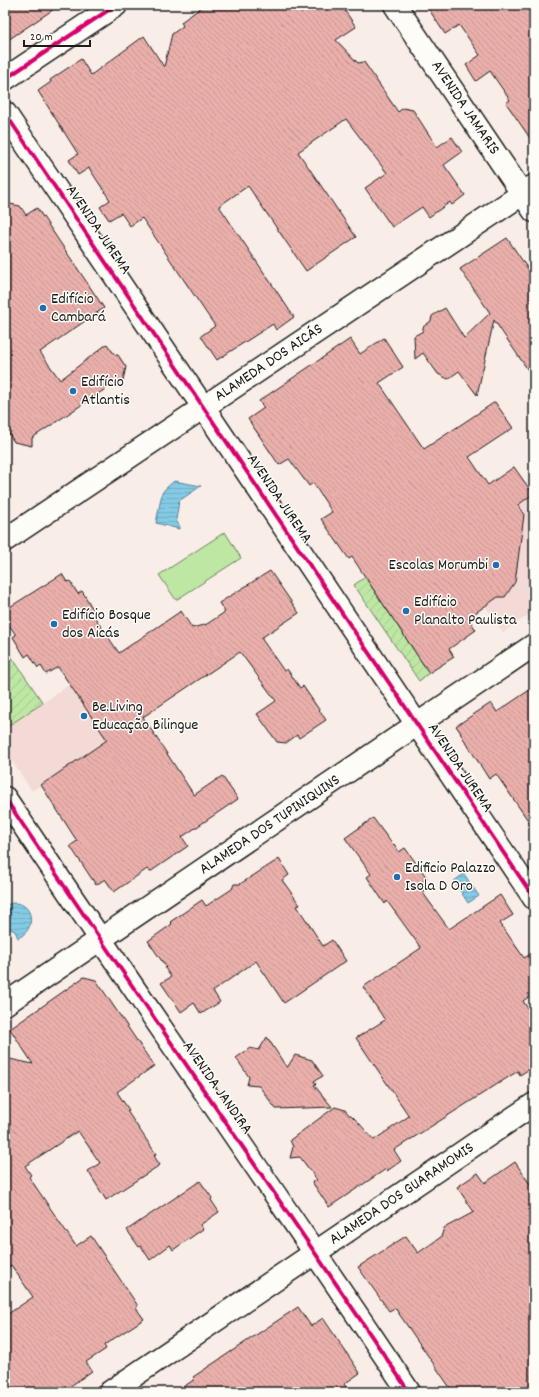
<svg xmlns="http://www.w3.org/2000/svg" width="539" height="1397" font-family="Dekko,sans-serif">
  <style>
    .built { fill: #f4dad6 }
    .grass { fill: #bde7a3; stroke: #6c8260 }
    .garden { fill: url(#garden-furrows); stroke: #6c8260 }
    .water { fill: url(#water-rules); stroke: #5a8495 }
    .building { fill: url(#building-back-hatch); stroke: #1c1c1c }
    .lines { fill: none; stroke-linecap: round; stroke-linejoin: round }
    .minor-casing { stroke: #1c1c1c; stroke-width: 25 }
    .minor { stroke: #fdfcf7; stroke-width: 22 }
    .cycleway-casing { stroke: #fdfcf7; stroke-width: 6 }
    .cycleway { stroke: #d6006c; stroke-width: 4 }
    .poi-dot { fill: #1f6fb2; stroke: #fdfcf7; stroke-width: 1.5 }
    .labels { text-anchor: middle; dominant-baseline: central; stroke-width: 3; stroke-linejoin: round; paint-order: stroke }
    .street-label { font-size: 16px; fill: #1c1c1c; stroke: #fdfcf7 }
    .poi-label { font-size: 16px; fill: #1c1c1c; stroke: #fdfcf7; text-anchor: start }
  </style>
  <defs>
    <pattern id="garden-furrows" width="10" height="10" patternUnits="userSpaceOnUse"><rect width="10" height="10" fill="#bde7a3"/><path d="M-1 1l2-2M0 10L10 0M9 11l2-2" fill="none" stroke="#a2c68c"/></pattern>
    <pattern id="water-rules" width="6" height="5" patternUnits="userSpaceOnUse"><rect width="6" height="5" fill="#84cae5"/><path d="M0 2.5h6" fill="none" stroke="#71adc4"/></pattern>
    <pattern id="building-back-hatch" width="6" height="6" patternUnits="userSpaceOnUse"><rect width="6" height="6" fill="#eaafab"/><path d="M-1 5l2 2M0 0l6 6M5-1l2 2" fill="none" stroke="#c89693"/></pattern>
  </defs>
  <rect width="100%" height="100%" fill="#f9ede8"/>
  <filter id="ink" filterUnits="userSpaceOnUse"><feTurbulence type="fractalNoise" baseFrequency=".025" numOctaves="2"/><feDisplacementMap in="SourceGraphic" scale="8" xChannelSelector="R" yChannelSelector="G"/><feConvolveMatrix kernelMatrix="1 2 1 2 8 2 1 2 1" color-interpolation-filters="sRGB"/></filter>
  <g filter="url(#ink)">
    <!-- built -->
    <g class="built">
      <polygon points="514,467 533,494 534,494 534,611 503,633 430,524"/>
      <polygon points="132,643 170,699 32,791 5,751 5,728"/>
    </g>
    <!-- grass -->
    <polygon class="grass" points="225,532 241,558 176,600 159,575"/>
    <!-- garden -->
    <g class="garden">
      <polygon points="365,577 429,673 419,681 354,585"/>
      <polygon points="5,647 43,703 5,728"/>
    </g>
    <!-- water -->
    <g class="water">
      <polygon points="174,481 201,486 179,501 176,520 180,527 179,529 156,523 162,493 165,489"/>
      <polygon points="464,874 479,896 468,903 454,881"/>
      <path d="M13 903C34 902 37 930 18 938L15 931 5 927V905Z"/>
    </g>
    <!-- building -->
    <g class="building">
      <polygon points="5,5 60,5 5,42"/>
      <polygon points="205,5 291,5 295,11 298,10 301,13 313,5 341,5 356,27 336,40 358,63 364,62 398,112 403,108 413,110 437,147 452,137 462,152 444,165 465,195 452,205 450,202 429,217 422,207 392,227 365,188 387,173 346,119 298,152 356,237 306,271 248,186 219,206 294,317 276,330 273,324 217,360 201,336 215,326 142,218 130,226 121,213 109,220 100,207 110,200 89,168 78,175 69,160 78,154 38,91 51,82 50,80 81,59 91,75 144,36 164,67 172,34 183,26 181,22"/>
      <polygon points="426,5 534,5 534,144 506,103 510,100 490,71 476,81 466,65 480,55 459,25 445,34"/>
      <polygon points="5,203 20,206 26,215 37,208 104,308 40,352 60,380 107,344 115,355 118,355 126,367 123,380 118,384 113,384 32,438 32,446 14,442 5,427"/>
      <polygon points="507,238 534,278 534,379 494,320 477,395 459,371 448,379 438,374 423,353 415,359 414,336 423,331 423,327 431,321 432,316 445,308 464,338 490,313 460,269"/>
      <polygon points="384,338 403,367 379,383 424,449 495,402 513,428 469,457 488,485 514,467 533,494 518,505 524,515 515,582 505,597 498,597 468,618 476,630 449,649 454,657 429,673 352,557 349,559 321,519 332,512 313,483 309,486 289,459 279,465 248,419 264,408 259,401 350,339 360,354"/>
      <polygon points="270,571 299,613 261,638 284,671 287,669 300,688 303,686 326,720 299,738 297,735 286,743 277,742 257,714 276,701 240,652 143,717 194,795 222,776 238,799 182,837 188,846 150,872 147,869 114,892 105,879 96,885 70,846 77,841 41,785 107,740 58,667 46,674 41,666 38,668 29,654 25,657 13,637 16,635 5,619 5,610 62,574 67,582 70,581 78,594 82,591 94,611 92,613 119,653 181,611 192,628 207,624 225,612 219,603"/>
      <polygon points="534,687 534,829 496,774 489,779 460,733 461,733 456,726 491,703 497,712"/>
      <polygon points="373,818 393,845 394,844 399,852 405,848 427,878 419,884 424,891 423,893 449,929 500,895 513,915 500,923 524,958 534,952 534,993 523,1001 534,1018 534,1066 520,1075 518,1071 394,1150 401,1161 387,1171 386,1169 329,1207 312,1182 317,1180 300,1157 290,1158 293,1147 290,1140 335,1107 345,1110 349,1115 351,1115 358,1122 374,1140 409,1116 356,1038 385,1020 363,987 421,948 387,901 385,904 367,877 371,874 345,838"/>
      <polygon points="279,859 289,875 282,880 300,905 297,906 323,946 332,940 346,961 284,1003 256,961 213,991 220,1002 201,1014 194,1003 181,1012 161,983 171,977 165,968 166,967 148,941 172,924 170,922 202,900 206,906 232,889 234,884 240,884"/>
      <polygon points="84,977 96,980 154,1066 117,1092 129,1110 127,1111 156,1154 154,1156 160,1165 106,1200 88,1171 100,1163 78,1131 25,1166 31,1175 29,1177 76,1246 91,1236 138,1306 136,1308 144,1319 104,1345 106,1349 86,1362 92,1371 62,1392 5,1392 5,1316 33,1297 11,1265 5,1270 5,1058 33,1064 10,1029"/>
      <polygon points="267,1037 287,1068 295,1055 312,1060 323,1076 314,1081 316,1084 314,1085 332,1107 276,1109 259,1086 247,1085 249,1077 236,1058 250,1048 259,1050"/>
      <polygon points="515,1162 534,1190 534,1392 453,1392 395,1308 389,1311 358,1267 406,1236 418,1253 441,1237 444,1228 474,1212 457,1187 478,1173 485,1183"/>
      <polygon points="200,1181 212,1198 211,1200 219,1212 200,1225 203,1229 173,1250 170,1245 150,1260 141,1246 139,1247 127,1230"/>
      <polygon points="298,1307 311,1326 323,1318 360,1373 344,1384 349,1392 176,1392 195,1379 193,1377"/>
    </g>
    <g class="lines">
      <defs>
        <g id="minor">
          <polyline points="395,5 534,211"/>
          <polyline points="5,79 116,5"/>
          <polyline points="5,113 534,898"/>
          <polyline points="5,540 534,186"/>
          <path d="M5 798C138 997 276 1193 409 1392"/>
          <polyline points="5,1004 534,645"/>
          <polyline points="110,1392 534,1104"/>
        </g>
      </defs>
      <!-- minor casing -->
      <use href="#minor" class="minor-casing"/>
      <!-- minor -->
      <use href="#minor" class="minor"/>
      <defs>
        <g id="cycleway">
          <polyline points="5,79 116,5"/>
          <polyline points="5,113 534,898"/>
          <path d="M5 798C138 997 276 1193 409 1392"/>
        </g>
      </defs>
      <!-- cycleway casing -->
      <use href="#cycleway" class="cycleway-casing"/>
      <!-- cycleway -->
      <use href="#cycleway" class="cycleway"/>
    </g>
  </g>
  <!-- markers -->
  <g class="poi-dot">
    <circle cx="43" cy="308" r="4"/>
    <circle cx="73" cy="391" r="4"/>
    <circle cx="496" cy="565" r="4"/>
    <circle cx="406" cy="611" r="4"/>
    <circle cx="54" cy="624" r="4"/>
    <circle cx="84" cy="716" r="4"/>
    <circle cx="397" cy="877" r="4"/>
  </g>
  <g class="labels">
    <!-- street labels -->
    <g class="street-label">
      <text transform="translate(465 108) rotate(56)">AVENIDA JAMARIS</text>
      <text transform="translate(98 230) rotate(56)">AVENIDA JUREMA</text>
      <text transform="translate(269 363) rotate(-34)">ALAMEDA DOS AICÁS</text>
      <text transform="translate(279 499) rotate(56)">AVENIDA JUREMA</text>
      <text transform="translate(460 768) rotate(56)">AVENIDA JUREMA</text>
      <text transform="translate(270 825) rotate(-34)">ALAMEDA DOS TUPINIQUINS</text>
      <text transform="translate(217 1088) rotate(55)">AVENIDA JANDIRA</text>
      <text transform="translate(402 1194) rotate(-34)">ALAMEDA DOS GUARAMOMIS</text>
    </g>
    <!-- poi labels -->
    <g class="poi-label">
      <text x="51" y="299">Edifício<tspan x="51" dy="18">Cambará</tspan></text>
      <text x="81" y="382">Edifício<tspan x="81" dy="18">Atlantis</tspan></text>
      <text x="488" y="565" text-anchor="end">Escolas Morumbi</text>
      <text x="414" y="602">Edifício<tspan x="414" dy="18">Planalto Paulista</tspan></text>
      <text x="62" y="615">Edifício Bosque<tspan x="62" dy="18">dos Aicás</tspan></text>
      <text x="92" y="707">Be.Living<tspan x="92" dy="18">Educação Bilingue</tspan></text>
      <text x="405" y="868">Edificio Palazzo<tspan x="405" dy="18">Isola D Oro</tspan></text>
    </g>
  </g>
  <!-- margin -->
  <rect width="539" height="1397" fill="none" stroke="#fdfcf7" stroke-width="20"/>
  <rect x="10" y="10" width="519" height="1377" fill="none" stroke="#1c1c1c" stroke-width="1.5" filter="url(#ink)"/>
  <!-- scale -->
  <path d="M24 40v6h66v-6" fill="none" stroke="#1c1c1c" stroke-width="2"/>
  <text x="30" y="40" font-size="12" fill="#1c1c1c" stroke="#fdfcf7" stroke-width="3" paint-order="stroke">20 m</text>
</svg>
